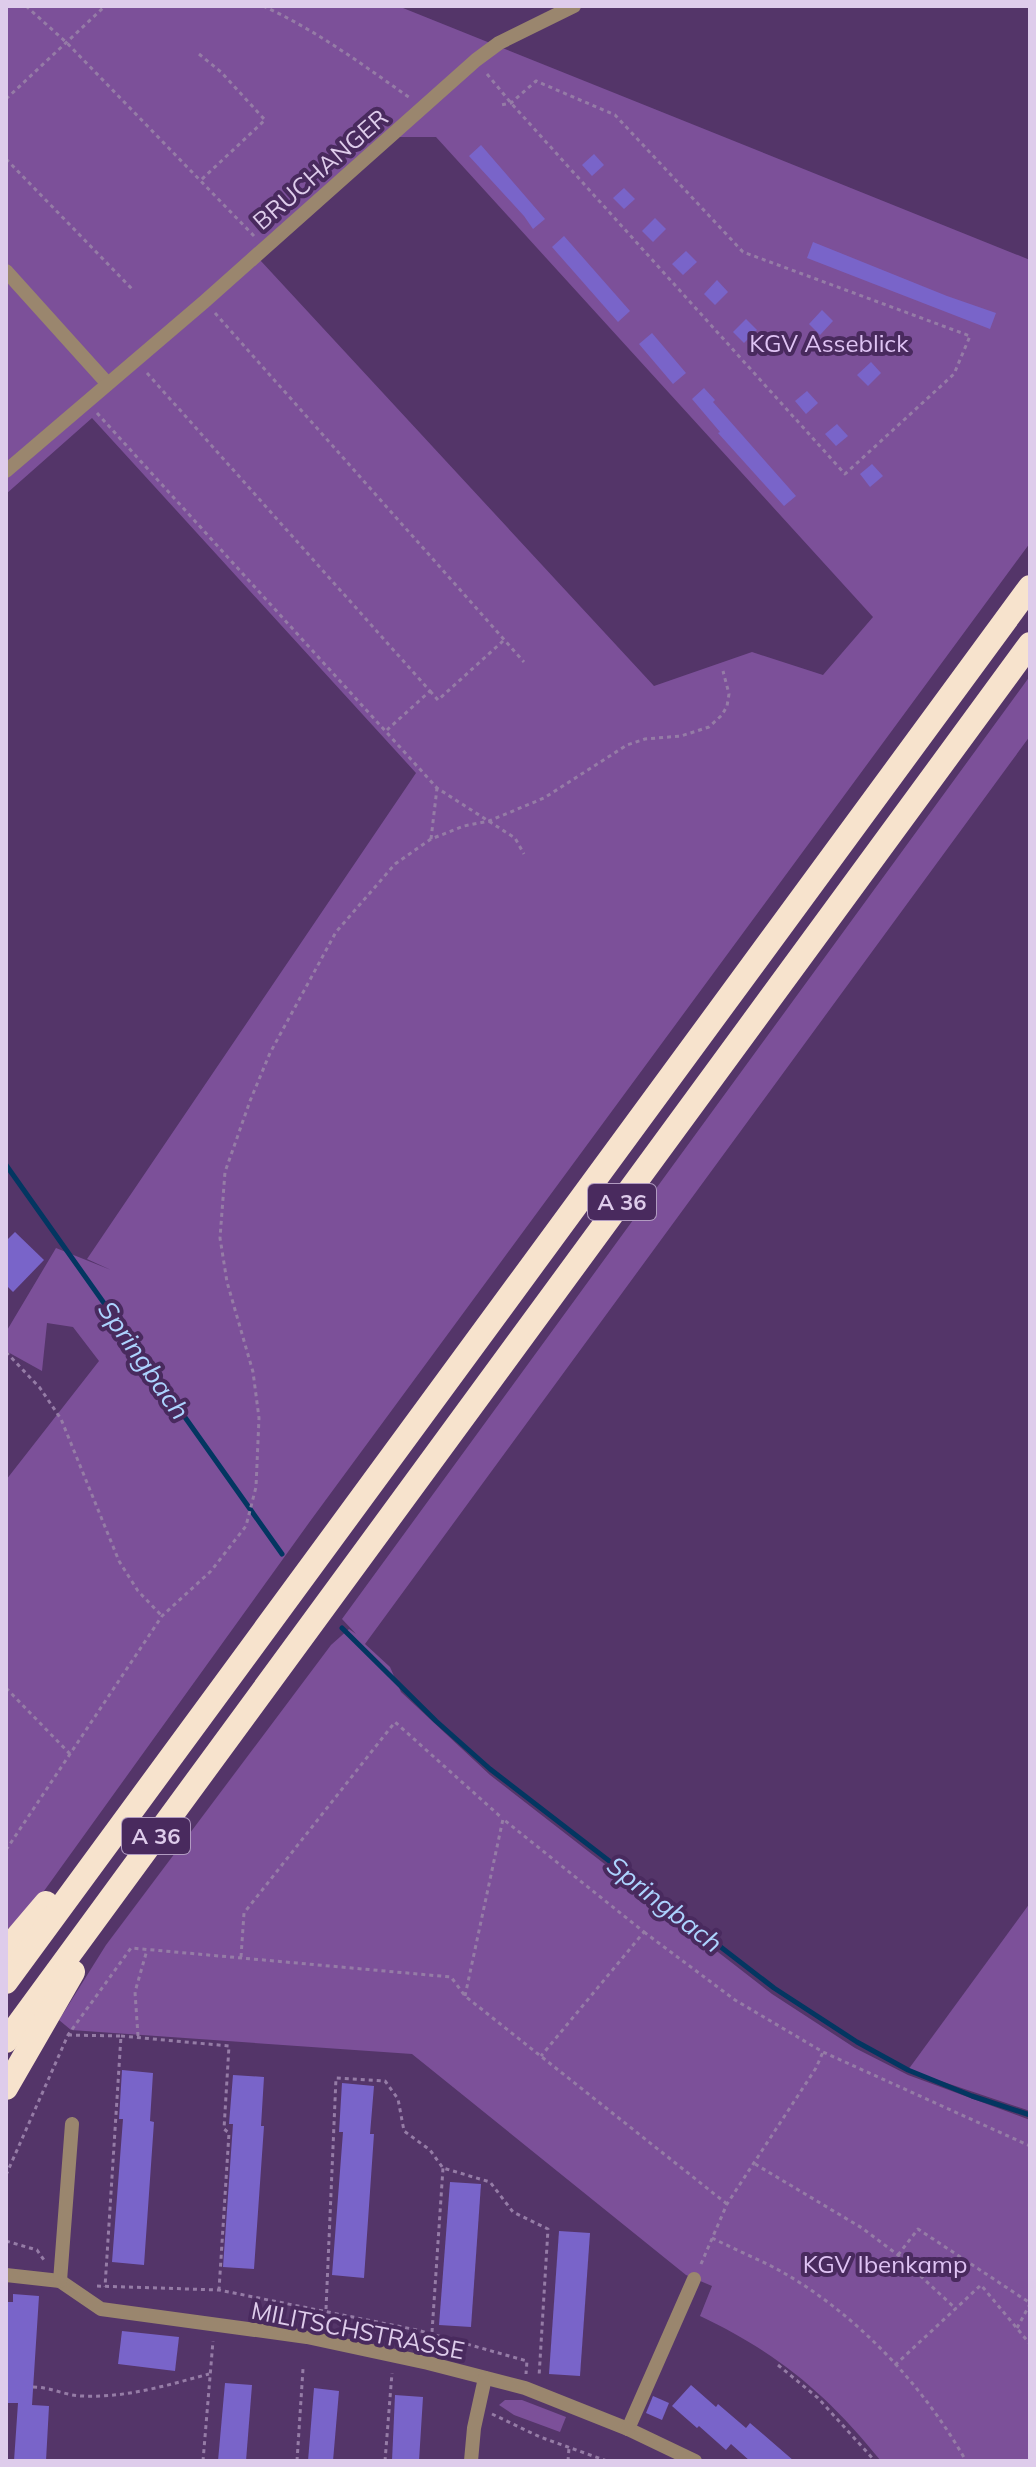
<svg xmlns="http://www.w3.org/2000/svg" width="1036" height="2467" font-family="Mulish,sans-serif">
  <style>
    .green { fill: #7c5099; fill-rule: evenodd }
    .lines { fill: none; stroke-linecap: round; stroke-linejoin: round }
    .stream { stroke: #033661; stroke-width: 5 }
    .building { fill: #7964c9 }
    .path { stroke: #957ca6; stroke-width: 3; stroke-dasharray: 4 4; stroke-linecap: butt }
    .minor { stroke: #9a866e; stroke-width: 14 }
    .highway { stroke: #f7e3cd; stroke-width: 24 }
    .labels { text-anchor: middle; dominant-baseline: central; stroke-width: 8; stroke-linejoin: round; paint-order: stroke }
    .shield { fill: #492a5e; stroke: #b19bc1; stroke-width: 2 }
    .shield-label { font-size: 22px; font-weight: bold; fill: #decceb }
    .street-label { font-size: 24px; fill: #decceb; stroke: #492a5e }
    .park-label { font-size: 24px; fill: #dfc3f4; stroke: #492a5e }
    .water-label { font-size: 26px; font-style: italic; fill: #acd3fe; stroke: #492a5e }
  </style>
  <rect width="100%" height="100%" fill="#543569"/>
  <!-- green -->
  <g class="green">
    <path d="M6 6H398L1030 260V543L311 1520 44 1891 6 1931V1480L99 1361 73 1327 47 1323 42 1371 6 1351V1332L56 1248 111 1270 87 1259 416 773 92 418 6 494ZM398 137H436L873 617 823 675 752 652 654 686 260 260Z"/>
    <path d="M1030 676V736L365 1644 390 1667 401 1692 490 1775 772 1994 855 2048 908 2075 1030 2120V2461H881C827 2394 778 2353 700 2316L712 2286 686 2275 412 2054 71 2030 59 2020 106 1945 331 1645 349 1629 356 1634 342 1619Z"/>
    <polygon points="1030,1903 1030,2111 908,2070"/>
    <polygon points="505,2400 522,2400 566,2417 560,2432 514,2415 499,2405"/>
  </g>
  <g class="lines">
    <!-- stream -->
    <g class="stream">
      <polyline points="6,1165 282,1554"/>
      <polyline points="342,1628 436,1721 490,1769 774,1988 857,2042 908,2070 972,2096 1030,2115"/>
    </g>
  </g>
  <!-- building -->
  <g class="building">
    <polygon points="481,145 545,219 533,229 524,216 469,156"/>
    <polygon points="594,154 604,165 592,176 582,165"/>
    <polygon points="624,188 635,199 624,209 613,198"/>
    <polygon points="655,218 666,229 653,242 642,231"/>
    <polygon points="564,236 630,311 618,322 552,247"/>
    <polygon points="813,242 947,296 996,313 990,329 807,258"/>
    <polygon points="686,251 697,262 683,275 672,264"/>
    <polygon points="717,280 728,292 715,305 704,294"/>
    <polygon points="822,310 833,321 820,335 809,324"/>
    <polygon points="746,319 757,330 744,343 733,332"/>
    <polygon points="652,333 686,373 673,384 639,344"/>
    <polygon points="871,362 881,373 868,386 857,375"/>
    <polygon points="704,388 715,400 713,402 796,496 784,506 718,433 720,432 692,399"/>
    <polygon points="807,391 818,403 806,414 795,401"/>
    <polygon points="837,424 848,436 836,446 825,434"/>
    <polygon points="872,464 883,476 870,487 860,474"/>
    <polygon points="15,1232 44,1260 13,1292 6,1285 6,1241"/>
    <polygon points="122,2070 153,2073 150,2121 154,2122 144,2265 112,2262 123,2119 119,2119"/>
    <polygon points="233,2075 264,2077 261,2126 264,2126 254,2269 223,2267 233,2124 229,2124"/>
    <polygon points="342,2083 374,2086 370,2134 374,2134 364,2278 332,2275 343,2132 339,2132"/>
    <polygon points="450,2182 481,2184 471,2327 439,2325"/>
    <polygon points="559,2231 590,2233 580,2376 549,2374"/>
    <polygon points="13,2294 39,2296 32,2405 49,2406 46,2461 14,2461 18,2403 6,2403 8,2302 13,2302"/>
    <polygon points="122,2331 179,2337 175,2371 118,2364"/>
    <polygon points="225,2383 252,2385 246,2461 218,2461"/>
    <polygon points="691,2385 716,2407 718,2404 746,2428 750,2423 794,2461 750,2461 731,2444 726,2450 699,2426 697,2428 672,2406"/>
    <polygon points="314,2388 339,2391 333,2461 308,2461"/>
    <polygon points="395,2395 423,2397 419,2461 392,2461"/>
    <polygon points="653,2396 669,2403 662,2420 646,2413"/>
  </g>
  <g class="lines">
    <!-- path -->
    <g class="path">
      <polyline points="26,6 67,43 254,236"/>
      <path d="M263 6C316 30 363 65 410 98"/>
      <polyline points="199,54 221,72 265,120 200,181"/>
      <polyline points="487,74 511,103 845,474 954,374 970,336 743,252 615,115 536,81 511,103 501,105"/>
      <polyline points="6,99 103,8"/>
      <polyline points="6,159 134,291"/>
      <polyline points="215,313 524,662"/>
      <polyline points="147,373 430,691 387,730"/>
      <polyline points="97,413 437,788 515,838 524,854"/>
      <polyline points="430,691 438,700 503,641"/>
      <polyline points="431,839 437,788"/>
      <polyline points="6,1352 40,1388 61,1419 119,1561 138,1591 162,1616"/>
      <polyline points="6,1688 71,1755"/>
      <polyline points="6,1850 162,1616 211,1571 246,1526 256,1487 259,1418 253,1372 227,1282 220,1238 225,1172 250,1101 270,1053 336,932 395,864 431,839 464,826 489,821 544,798 627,745 645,739 681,736 709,727 722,715 727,706 729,694 723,671"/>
      <polyline points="644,1932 735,2000 823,2052 1030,2146"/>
      <polyline points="241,1957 244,1913 395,1722 502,1818"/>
      <polyline points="465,1996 503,1819 644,1932 541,2056"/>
      <polyline points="68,2035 121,2036 105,2287"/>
      <polyline points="121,2036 229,2046 224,2129 229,2133 219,2290"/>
      <polyline points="138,2036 135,1992 147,1950"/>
      <polyline points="755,2164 862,2228 898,2255 956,2309"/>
      <polyline points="6,2175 68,2035 131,1948 451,1977 465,1996 727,2204"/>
      <path d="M712 2238C732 2248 753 2257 773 2267 852 2309 922 2383 966 2461"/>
      <polyline points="6,2241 37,2250 44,2260"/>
      <polyline points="898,2255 918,2229 1030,2303"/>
      <polyline points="701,2264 727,2204 816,2068 823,2052"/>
      <polyline points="97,2286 219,2290 417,2330 527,2361 526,2374"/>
      <polyline points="326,2309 336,2078 385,2081 398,2099 404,2131 430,2150 443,2168 490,2182 513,2212 548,2229 539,2377"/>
      <polyline points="1017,2328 1030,2304"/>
      <polyline points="432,2332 443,2168"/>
      <polyline points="778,2365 818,2398 875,2461"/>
      <polyline points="895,2365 981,2285 1030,2344"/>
      <path d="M33 2387C51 2387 66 2396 83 2396 126 2398 168 2385 209 2374"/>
      <polyline points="492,2414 540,2437 607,2461"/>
      <polyline points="203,2461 213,2341"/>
      <polyline points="297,2461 303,2369"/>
      <polyline points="385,2461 392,2373"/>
      <polyline points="568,2461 569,2448"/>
    </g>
    <!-- minor -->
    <g class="minor">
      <polyline points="6,271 107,383"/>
      <polyline points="6,471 204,302 476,60 499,43 574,6"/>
      <polyline points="6,2275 60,2281 101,2309 307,2337 428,2363 525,2388 628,2429 695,2461"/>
      <polyline points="60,2281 72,2124"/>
      <polyline points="628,2429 694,2279"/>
      <polyline points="471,2461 474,2428 485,2378"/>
    </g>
    <!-- highway -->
    <g class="highway">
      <polyline points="6,1950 46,1903"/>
      <polyline points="6,1982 1030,587"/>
      <polyline points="6,2041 1030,644"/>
      <polyline points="6,2088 73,1972"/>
    </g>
  </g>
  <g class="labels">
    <!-- shield labels -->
    <g class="shield">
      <rect x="588" y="1184" width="68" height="36" rx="6"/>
      <rect x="122" y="1818" width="68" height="36" rx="6"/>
    </g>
    <g class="shield-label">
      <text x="622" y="1202">A 36</text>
      <text x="156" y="1836">A 36</text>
    </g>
    <!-- street labels -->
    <g class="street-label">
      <text transform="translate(320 169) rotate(-41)">BRUCHANGER</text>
      <text transform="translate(358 2330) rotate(11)">MILITSCHSTRASSE</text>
    </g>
    <!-- park labels -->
    <g class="park-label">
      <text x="829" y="343">KGV Asseblick</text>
      <text x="885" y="2264">KGV Ibenkamp</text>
    </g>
    <!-- water labels -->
    <g class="water-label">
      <text transform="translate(144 1360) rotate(55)">Springbach</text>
      <text transform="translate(665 1904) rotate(38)">Springbach</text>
    </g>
  </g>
  <!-- border -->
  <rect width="1036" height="2467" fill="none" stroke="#decceb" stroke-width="16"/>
</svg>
